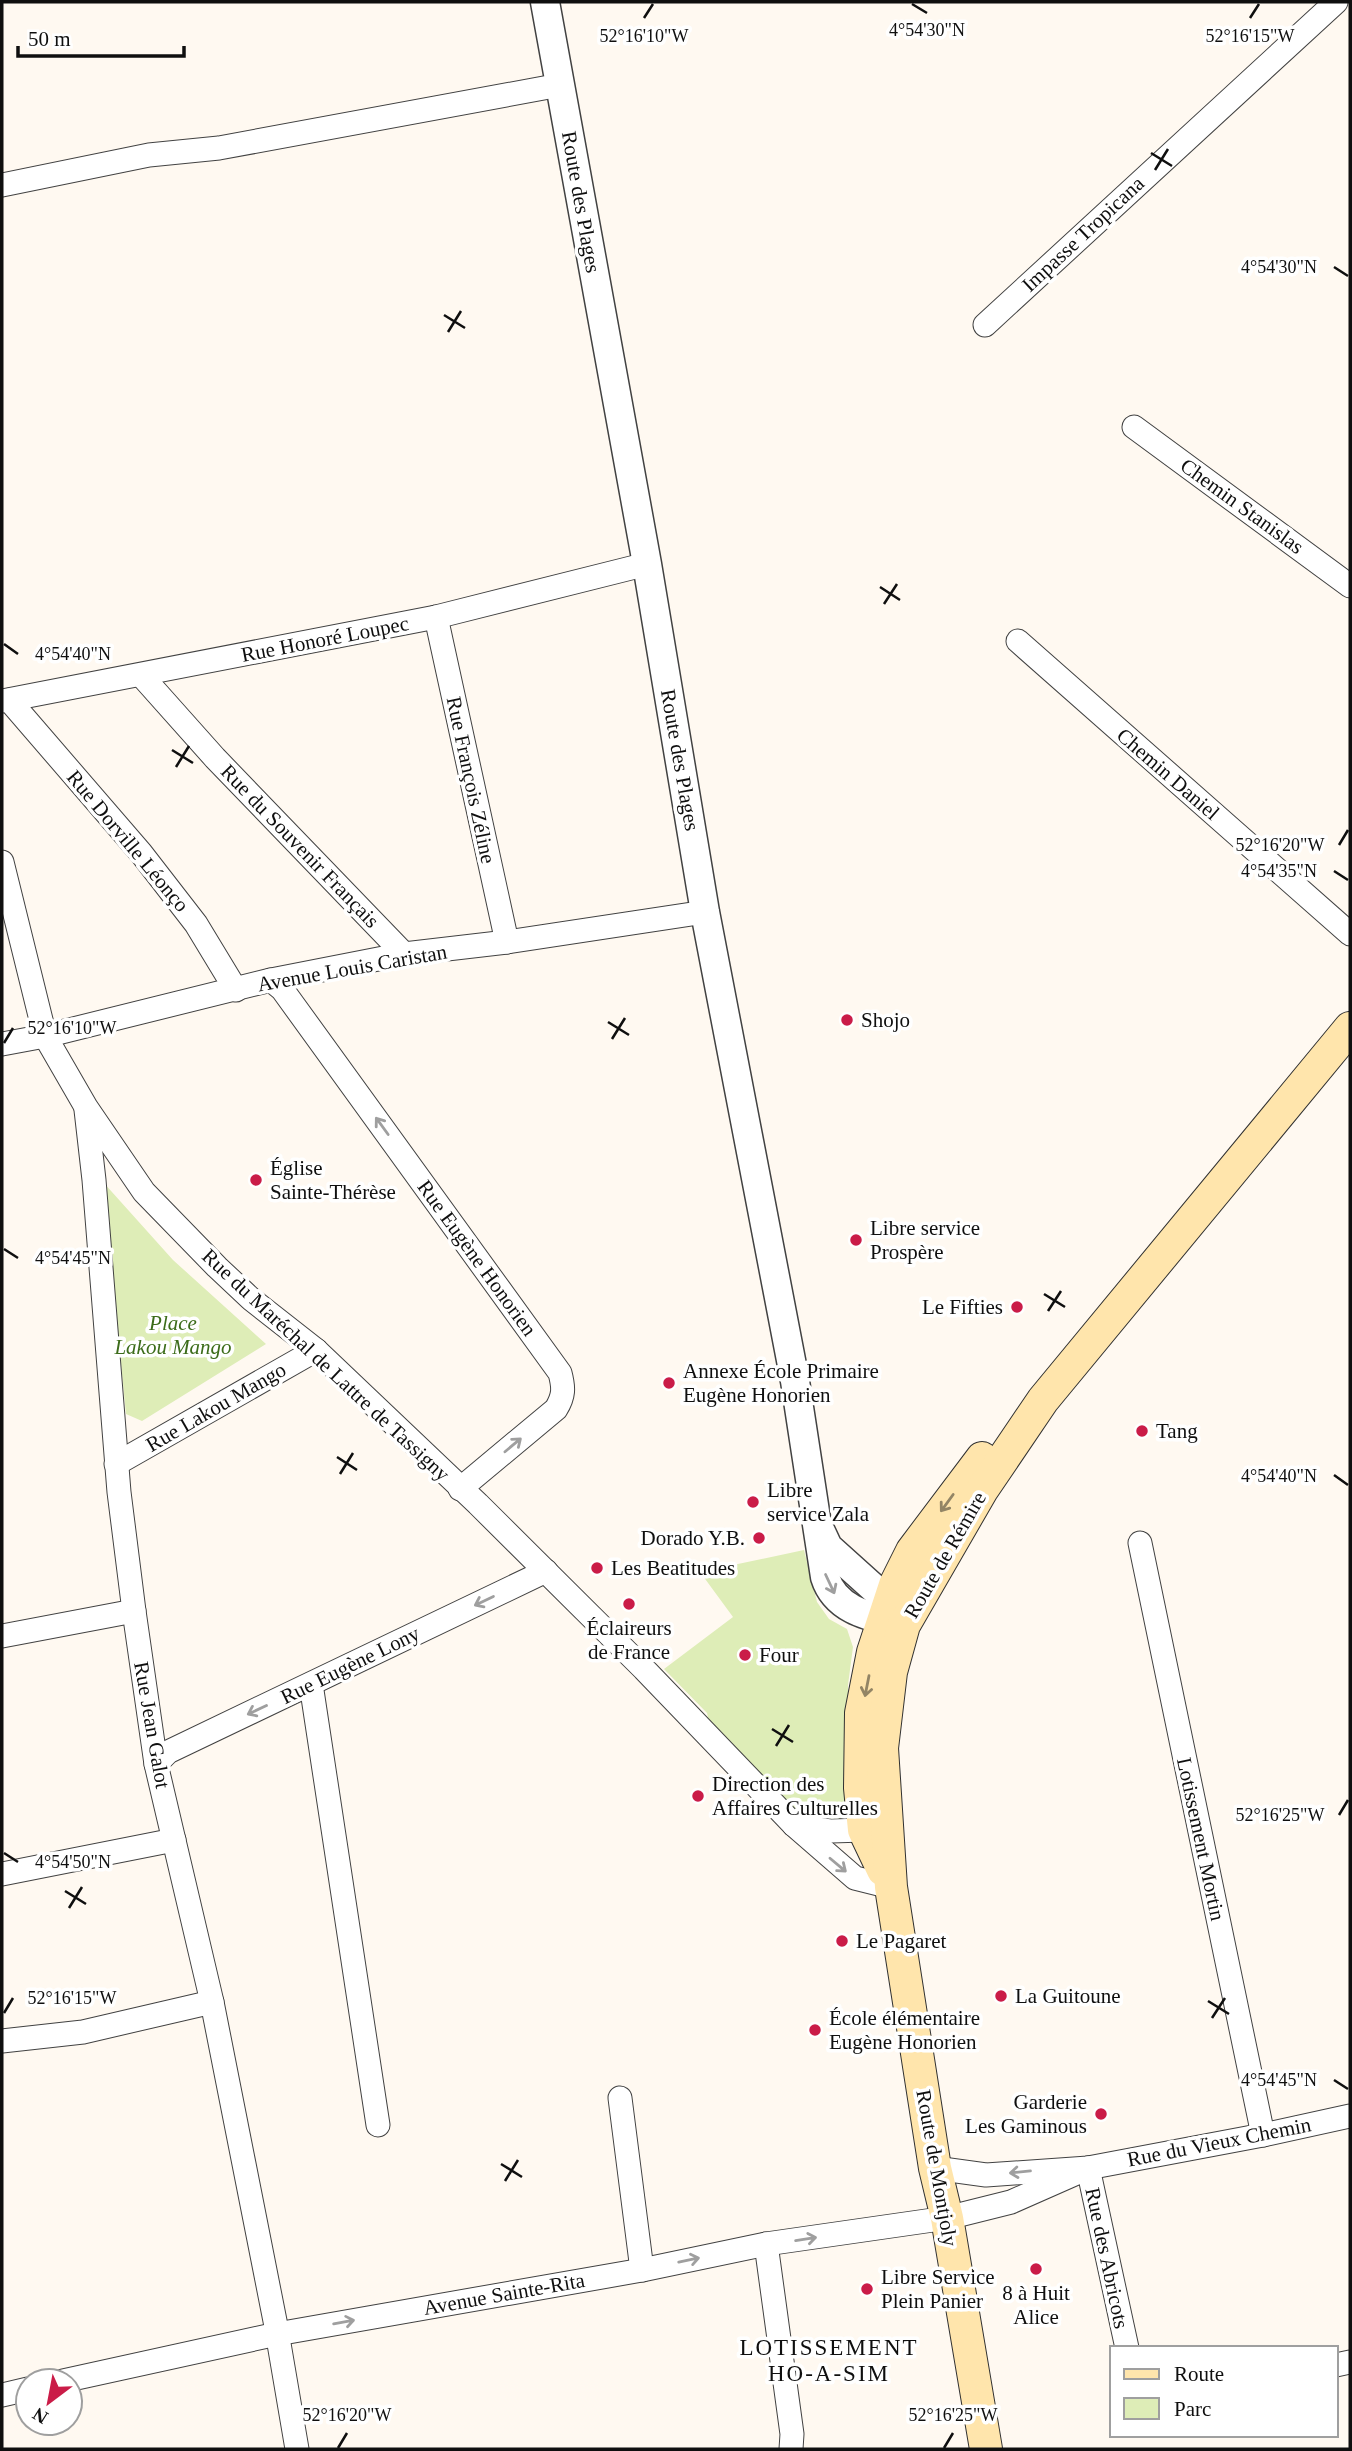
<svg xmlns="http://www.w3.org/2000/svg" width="1352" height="2451" font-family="Georgia,serif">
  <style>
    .green { fill: #deedb7 }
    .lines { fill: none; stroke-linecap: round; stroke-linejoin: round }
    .minor-casing { stroke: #424242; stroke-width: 25 }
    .tertiary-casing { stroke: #424242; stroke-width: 31 }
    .secondary-casing { stroke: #313131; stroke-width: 34 }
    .minor { stroke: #fff; stroke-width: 23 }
    .tertiary { stroke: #fff; stroke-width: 28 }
    .secondary { stroke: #ffe5ac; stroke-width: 32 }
    .oneway { stroke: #9f9f9f }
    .oneway2 { stroke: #938565 }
    .ticks { fill: none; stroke: #0f0f0f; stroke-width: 2.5 }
    .poi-dot { fill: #ca1c48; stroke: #fff; stroke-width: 2.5 }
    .labels { text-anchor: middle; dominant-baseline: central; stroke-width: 7; stroke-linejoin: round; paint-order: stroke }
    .street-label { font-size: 21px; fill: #0f0f0f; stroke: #fff }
    .poi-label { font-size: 21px; fill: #0f0f0f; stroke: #fff; text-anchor: start }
    .park-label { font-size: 21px; font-style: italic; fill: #3c6c1a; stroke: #fff }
    .neighbourhood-label { font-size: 23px; letter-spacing: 2px; fill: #0f0f0f; stroke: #fff }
    .ticks-label { font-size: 18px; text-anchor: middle; fill: #0f0f0f; stroke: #fff; stroke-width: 7; stroke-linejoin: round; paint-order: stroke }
  </style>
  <rect width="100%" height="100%" fill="#fff9f1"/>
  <!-- green -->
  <g class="green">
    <polygon points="103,1182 173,1260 266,1344 142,1421 126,1414"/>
    <polygon points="804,1550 817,1602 829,1619 847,1629 853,1647 848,1685 849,1806 840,1819 815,1821 797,1818 710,1726 707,1713 664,1669 733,1617 700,1572"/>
  </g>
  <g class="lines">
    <defs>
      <g id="minor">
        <polyline points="2,185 149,155 219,148 560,85"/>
        <polyline points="985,325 1336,2"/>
        <polyline points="1134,427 1350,586"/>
        <polyline points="436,617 507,942"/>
        <polyline points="1018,641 1350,934"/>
        <polyline points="141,675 215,758 404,954"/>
        <polyline points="9,700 141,853 196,924 236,990"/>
        <polyline points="2,701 436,617 647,564"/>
        <polyline points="2,862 45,1036 86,1107 144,1192 217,1267 251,1299 316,1350 478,1504 644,1669 794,1825 855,1878 891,1887"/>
        <path d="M271 980 282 989 560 1373C564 1388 564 1396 556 1409L460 1489"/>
        <polyline points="2,1044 45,1036 271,980 404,954 507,942 705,912"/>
        <polyline points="86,1110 94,1180 119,1492 134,1611 156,1764 212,2002 276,2326 297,2449"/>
        <polyline points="116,1464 316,1350"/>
        <polyline points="1140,1543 1263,2135"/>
        <polyline points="2,1636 134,1611"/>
        <polyline points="311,1684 378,2125"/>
        <polyline points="156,1764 168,1752 546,1571"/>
        <polyline points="794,1825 831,1831 864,1830 874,1840"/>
        <polyline points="2,1874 174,1840"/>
        <polyline points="2,2041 83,2032 212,2002"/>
        <polyline points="620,2098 642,2270"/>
        <polyline points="935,2168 986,2175 1088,2168 1263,2135 1350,2116"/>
        <polyline points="1088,2168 1127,2348"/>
        <polyline points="766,2244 792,2434 791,2449"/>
        <polyline points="1336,2365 1350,2362"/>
        <polyline points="63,2381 277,2334 642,2270 766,2244 947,2218 1011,2202 1088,2168"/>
        <polyline points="2,2395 28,2389"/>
      </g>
      <g id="tertiary">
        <path d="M545 2 647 564 705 912 795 1381 825 1577C836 1612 873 1617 904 1625"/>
        <polyline points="821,1532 828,1547 878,1592 885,1620"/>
      </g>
      <g id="secondary">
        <polyline points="883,1870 864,1830 860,1788 861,1713 873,1652 895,1585 912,1551 982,1458"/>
        <polyline points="986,2449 947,2218 935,2168 891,1887 882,1748 891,1672 904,1625 982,1490 1043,1400 1350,1028"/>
      </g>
    </defs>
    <!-- minor casing -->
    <use href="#minor" class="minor-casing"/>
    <!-- tertiary casing -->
    <use href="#tertiary" class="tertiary-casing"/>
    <!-- secondary casing -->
    <use href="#secondary" class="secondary-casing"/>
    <!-- minor -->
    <use href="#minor" class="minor"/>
    <!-- tertiary -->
    <use href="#tertiary" class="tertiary"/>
    <!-- secondary -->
    <use href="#secondary" class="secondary"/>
  </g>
  <!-- one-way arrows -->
  <defs><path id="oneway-shaft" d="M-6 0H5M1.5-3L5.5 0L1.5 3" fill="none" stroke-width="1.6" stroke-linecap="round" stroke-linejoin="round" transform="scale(1.75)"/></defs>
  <g class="oneway">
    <use href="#oneway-shaft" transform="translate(382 1126) rotate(-126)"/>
    <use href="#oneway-shaft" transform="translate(513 1445) rotate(-40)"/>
    <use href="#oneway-shaft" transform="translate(830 1584) rotate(65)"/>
    <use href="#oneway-shaft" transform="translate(484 1601) rotate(154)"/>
    <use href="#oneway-shaft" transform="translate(257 1710) rotate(155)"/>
    <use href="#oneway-shaft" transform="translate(838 1865) rotate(40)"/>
    <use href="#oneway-shaft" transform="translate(1020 2172) rotate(174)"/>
    <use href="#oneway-shaft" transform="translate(806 2239) rotate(-9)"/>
    <use href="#oneway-shaft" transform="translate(689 2260) rotate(-12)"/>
    <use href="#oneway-shaft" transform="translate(344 2322) rotate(-10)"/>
  </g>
  <g class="oneway2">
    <use href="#oneway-shaft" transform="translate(947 1503) rotate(126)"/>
    <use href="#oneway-shaft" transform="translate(867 1686) rotate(101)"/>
  </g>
  <!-- ticks -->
  <path class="ticks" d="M912 4 927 13M644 18 653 4M1250 18 1259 4M1151 153 1172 166M1155 170 1168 149M1334 267 1348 276M444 315 465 328M448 332 461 311M880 587 900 600M884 604 897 584M4 644 18 654M172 750 193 763M176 767 189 746M1339 845 1348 830M1334 871 1348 880M608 1022 629 1035M612 1039 625 1018M4 1043 13 1028M4 1249 18 1258M1044 1294 1065 1307M1048 1311 1061 1291M337 1457 357 1470M340 1474 353 1453M1334 1475 1348 1485M772 1729 793 1742M776 1746 789 1725M1339 1815 1348 1800M4 1853 18 1862M65 1891 86 1904M69 1908 82 1887M1208 2001 1229 2014M4 2013 13 1998M1212 2018 1225 1998M1334 2080 1348 2089M501 2164 522 2177M505 2181 518 2160M338 2448 347 2433M944 2448 953 2433"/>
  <!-- markers -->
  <g class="poi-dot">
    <circle cx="847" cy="1020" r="7"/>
    <circle cx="256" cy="1180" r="7"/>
    <circle cx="856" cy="1240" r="7"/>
    <circle cx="1017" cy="1307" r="7"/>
    <circle cx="669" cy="1383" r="7"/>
    <circle cx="1142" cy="1431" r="7"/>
    <circle cx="753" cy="1502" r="7"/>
    <circle cx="759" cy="1538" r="7"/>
    <circle cx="597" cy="1568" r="7"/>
    <circle cx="629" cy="1604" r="7"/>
    <circle cx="745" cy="1655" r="7"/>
    <circle cx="698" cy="1796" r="7"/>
    <circle cx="842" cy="1941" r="7"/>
    <circle cx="1001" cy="1996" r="7"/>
    <circle cx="815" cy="2030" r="7"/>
    <circle cx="1101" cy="2114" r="7"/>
    <circle cx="1036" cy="2269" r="7"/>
    <circle cx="867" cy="2289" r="7"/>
  </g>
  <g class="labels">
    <!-- street labels -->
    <g class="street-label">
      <text transform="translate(581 202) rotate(80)">Route des Plages</text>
      <text transform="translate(1083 234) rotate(-43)">Impasse Tropicana</text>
      <text transform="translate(1242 506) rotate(36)">Chemin Stanislas</text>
      <text transform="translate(325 639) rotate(-11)">Rue Honoré Loupec</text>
      <text transform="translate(680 760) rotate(80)">Route des Plages</text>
      <text transform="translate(1168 774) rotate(41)">Chemin Daniel</text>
      <text transform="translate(471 780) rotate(78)">Rue François Zéline</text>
      <text transform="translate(128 841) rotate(50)">Rue Dorville Léonço</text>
      <text transform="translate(300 846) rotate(46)">Rue du Souvenir Français</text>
      <text transform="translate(352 968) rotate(-10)">Avenue Louis Caristan</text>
      <text transform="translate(477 1258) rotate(54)">Rue Eugène Honorien</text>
      <text transform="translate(326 1365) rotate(43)">Rue du Maréchal de Lattre de Tassigny</text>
      <text transform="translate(216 1407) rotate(-30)">Rue Lakou Mango</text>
      <text transform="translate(945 1555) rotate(-60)">Route de Rémire</text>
      <text transform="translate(350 1665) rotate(-26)">Rue Eugène Lony</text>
      <text transform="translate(152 1725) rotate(80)">Rue Jean Galot</text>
      <text transform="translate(1201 1839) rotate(78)">Lotissement Mortin</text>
      <text transform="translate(1219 2142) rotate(-11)">Rue du Vieux Chemin</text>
      <text transform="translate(937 2168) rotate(80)">Route de Montjoly</text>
      <text transform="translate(1107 2258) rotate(78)">Rue des Abricots</text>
      <text transform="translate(504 2294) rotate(-10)">Avenue Sainte-Rita</text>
    </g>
    <!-- poi labels -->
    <g class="poi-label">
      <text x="861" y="1020">Shojo</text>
      <text x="270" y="1168">Église<tspan x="270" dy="24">Sainte-Thérèse</tspan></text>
      <text x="870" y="1228">Libre service<tspan x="870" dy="24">Prospère</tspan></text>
      <text x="1003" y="1307" text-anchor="end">Le Fifties</text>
      <text x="683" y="1371">Annexe École Primaire<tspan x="683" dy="24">Eugène Honorien</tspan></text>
      <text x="1156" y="1431">Tang</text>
      <text x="767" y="1490">Libre<tspan x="767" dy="24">service Zala</tspan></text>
      <text x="745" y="1538" text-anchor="end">Dorado Y.B.</text>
      <text x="611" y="1568">Les Beatitudes</text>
      <text x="629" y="1628" text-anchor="middle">Éclaireurs<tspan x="629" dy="24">de France</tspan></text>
      <text x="759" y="1655">Four</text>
      <text x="712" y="1784">Direction des<tspan x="712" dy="24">Affaires Culturelles</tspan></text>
      <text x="856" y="1941">Le Pagaret</text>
      <text x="1015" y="1996">La Guitoune</text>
      <text x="829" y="2018">École élémentaire<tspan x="829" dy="24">Eugène Honorien</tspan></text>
      <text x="1087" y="2102" text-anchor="end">Garderie<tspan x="1087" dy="24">Les Gaminous</tspan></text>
      <text x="881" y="2277">Libre Service<tspan x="881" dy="24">Plein Panier</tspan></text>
      <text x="1036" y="2293" text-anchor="middle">8 à Huit<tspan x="1036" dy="24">Alice</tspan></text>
    </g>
    <!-- park labels -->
    <g class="park-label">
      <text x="173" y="1323">Place<tspan x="173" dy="24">Lakou Mango</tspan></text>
    </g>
    <!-- neighbourhood labels -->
    <g class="neighbourhood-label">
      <text x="829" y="2347">LOTISSEMENT<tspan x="829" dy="26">HO-A-SIM</tspan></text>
    </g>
  </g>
  <g class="ticks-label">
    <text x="927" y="36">4°54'30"N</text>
    <text x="644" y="42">52°16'10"W</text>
    <text x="1250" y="42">52°16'15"W</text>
    <text x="1279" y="273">4°54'30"N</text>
    <text x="73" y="660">4°54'40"N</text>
    <text x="1280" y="851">52°16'20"W</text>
    <text x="1279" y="877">4°54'35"N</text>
    <text x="72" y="1034">52°16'10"W</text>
    <text x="73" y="1264">4°54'45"N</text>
    <text x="1279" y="1482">4°54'40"N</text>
    <text x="1280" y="1821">52°16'25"W</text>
    <text x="73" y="1868">4°54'50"N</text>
    <text x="72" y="2004">52°16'15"W</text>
    <text x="1279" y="2086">4°54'45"N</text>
    <text x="347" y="2421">52°16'20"W</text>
    <text x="953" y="2421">52°16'25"W</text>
  </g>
  <!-- border -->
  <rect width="1352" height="2451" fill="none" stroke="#0f0f0f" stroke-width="7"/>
  <!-- legend -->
  <rect x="1110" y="2346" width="228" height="91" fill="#ffffff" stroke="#9f9f9f" stroke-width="2"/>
  <rect x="1124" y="2369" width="35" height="10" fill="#ffe5ac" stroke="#9f9f9f" stroke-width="2"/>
  <text x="1174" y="2381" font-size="21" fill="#0f0f0f">Route</text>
  <rect x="1124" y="2398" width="35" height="21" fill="#deedb7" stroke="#9f9f9f" stroke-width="2"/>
  <text x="1174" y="2416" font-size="21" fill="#0f0f0f">Parc</text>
  <!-- north arrow -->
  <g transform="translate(49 2402) rotate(212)"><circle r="33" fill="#ffffff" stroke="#9f9f9f" stroke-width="2"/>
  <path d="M0-5L12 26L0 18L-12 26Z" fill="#ca1c48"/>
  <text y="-10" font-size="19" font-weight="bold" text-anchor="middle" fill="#0f0f0f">N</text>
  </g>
  <!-- scale -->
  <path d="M18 46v10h166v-10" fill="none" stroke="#0f0f0f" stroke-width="3.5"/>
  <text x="28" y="46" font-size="21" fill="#0f0f0f" stroke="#ffffff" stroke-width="5" paint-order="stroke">50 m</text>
</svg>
